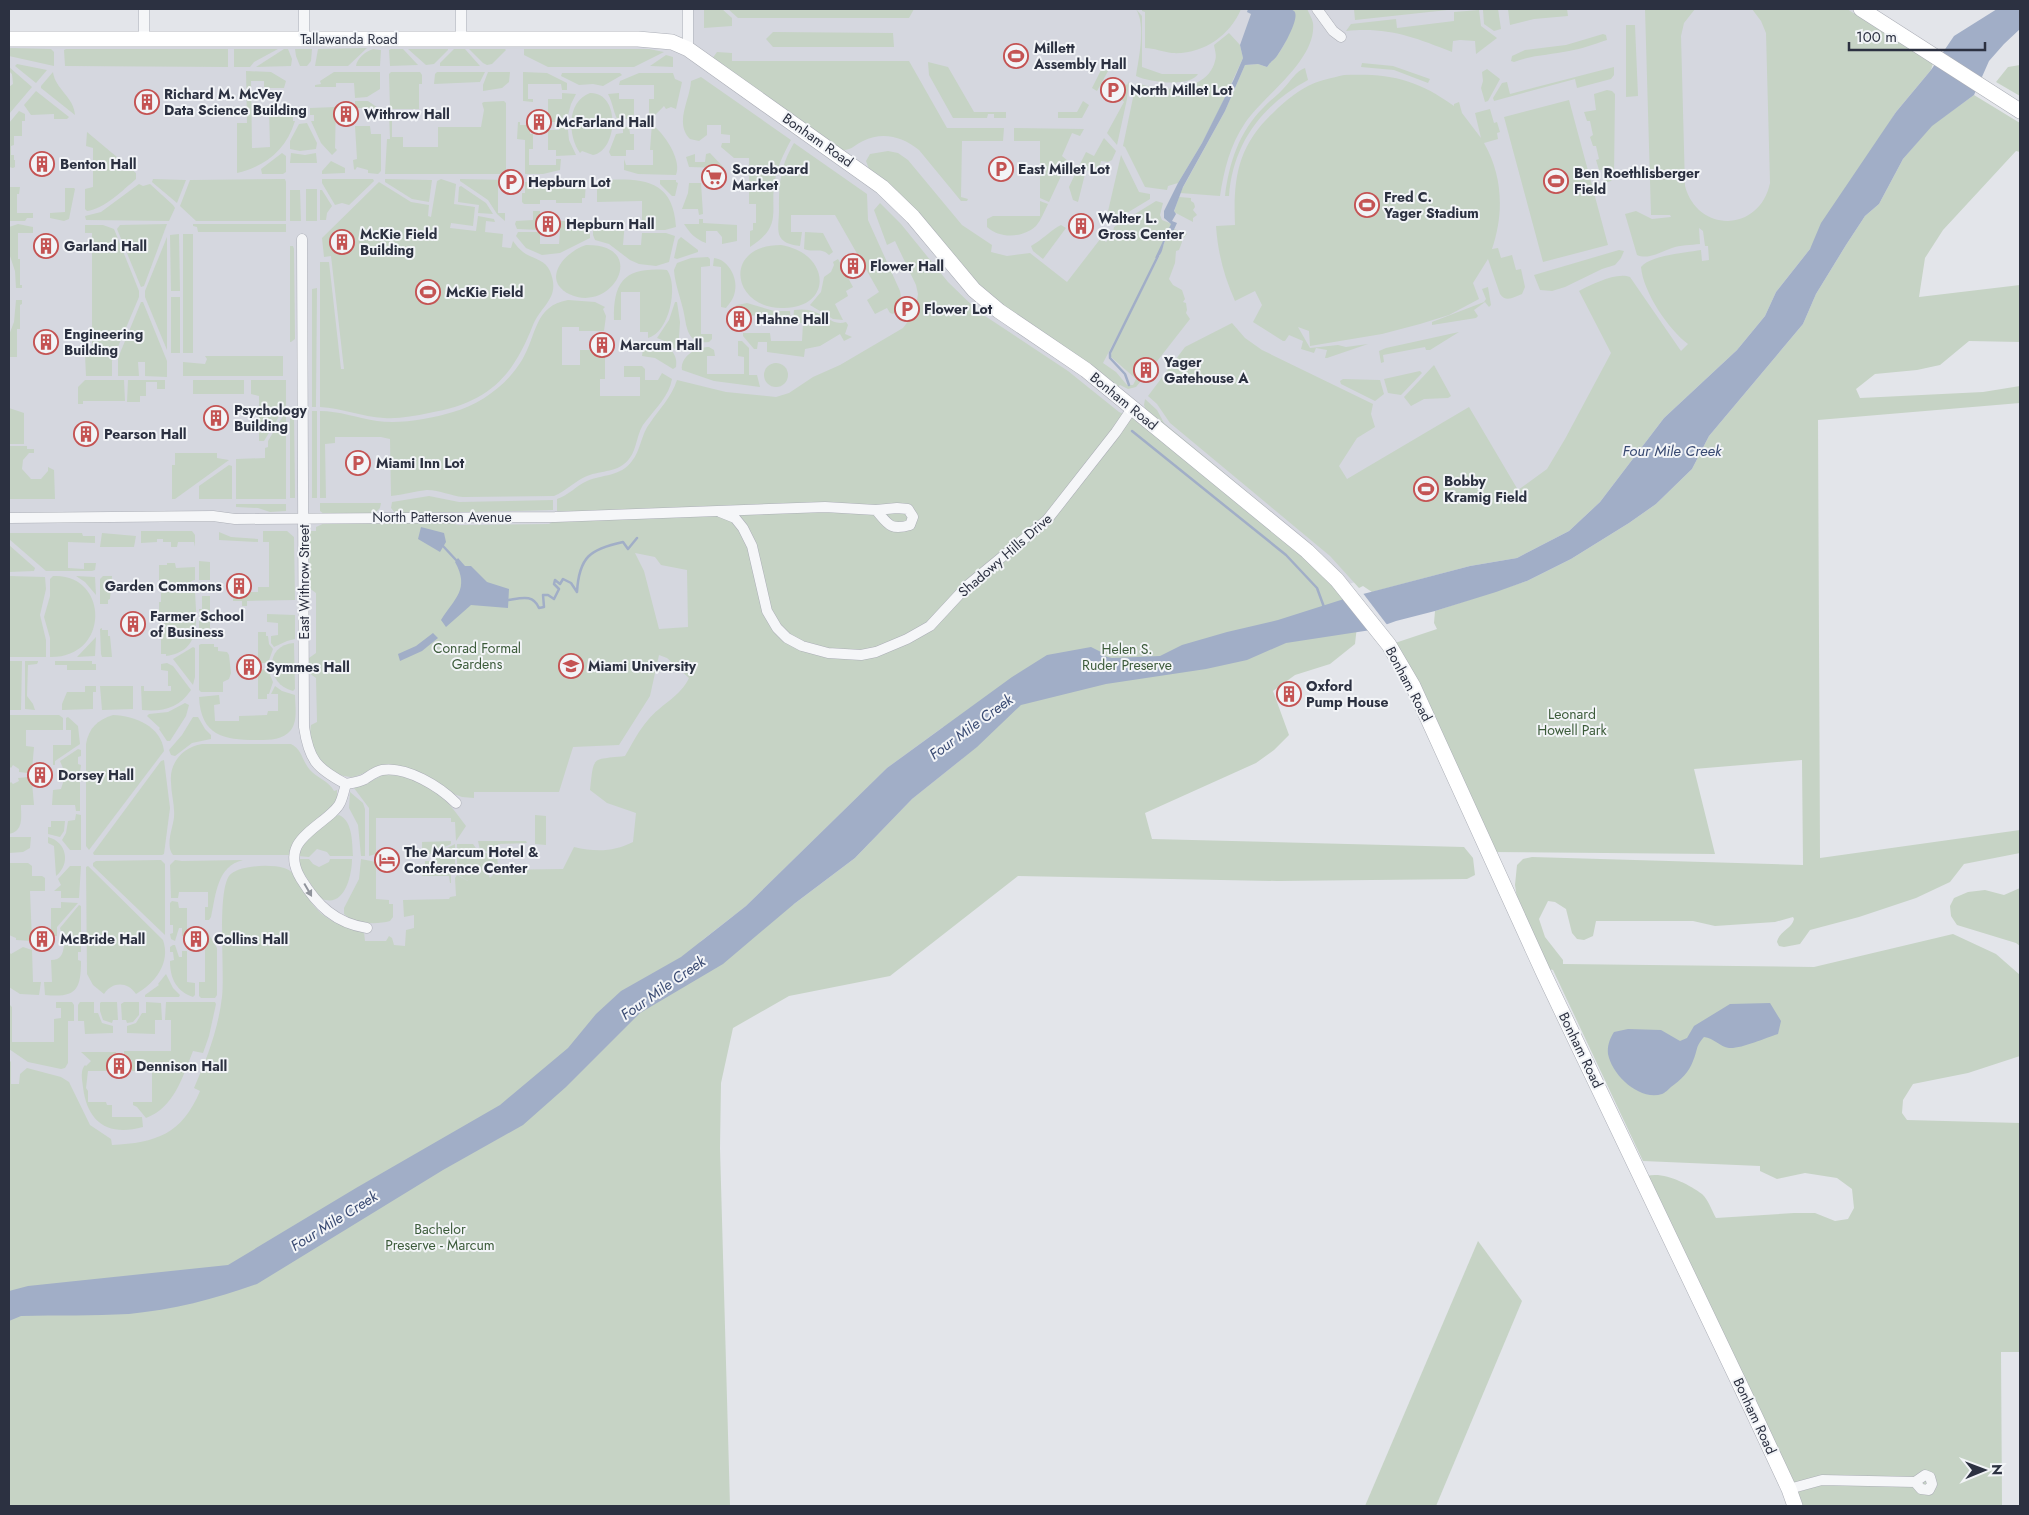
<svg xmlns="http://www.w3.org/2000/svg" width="2029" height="1515" font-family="Jost,sans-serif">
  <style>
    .built { fill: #d5d7df }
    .green { fill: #c6d3c5; fill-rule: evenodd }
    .water { fill: #a1aec7 }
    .pier { fill: #e3e5ea }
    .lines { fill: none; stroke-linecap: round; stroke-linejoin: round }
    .stream { stroke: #a1aec7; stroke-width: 2.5 }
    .street-casing { stroke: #acafb7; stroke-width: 11 }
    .secondary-casing { stroke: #acafb7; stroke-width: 16 }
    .street { stroke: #f5f6f8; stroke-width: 10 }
    .secondary { stroke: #fff; stroke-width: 15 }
    .oneway { fill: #90949c }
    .labels { text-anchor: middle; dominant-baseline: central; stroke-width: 4; stroke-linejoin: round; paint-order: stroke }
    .street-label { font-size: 14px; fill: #2c3141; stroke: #f2f4f7 }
    .poi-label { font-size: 14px; font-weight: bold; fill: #2c3141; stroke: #f2f4f7; text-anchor: start }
    .park-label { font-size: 14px; fill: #3c5b3a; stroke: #f2f4f7 }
    .water-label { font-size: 15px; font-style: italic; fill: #394a72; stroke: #f2f4f7 }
  </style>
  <rect width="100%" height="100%" fill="#e3e5ea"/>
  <!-- built -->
  <polygon class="built" points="689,9 1861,9 1922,48 1566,512 1343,586 9,1308 9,39 691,39"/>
  <!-- green -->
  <g class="green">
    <polygon points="704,9 722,9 732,18 732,26 704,28"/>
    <polygon points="728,9 914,9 909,18 738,18"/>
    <path d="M1136 9 1142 16V67L1162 74H1198C1189 88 1149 82 1136 76 1139 57 1146 25 1136 9Z"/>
    <path d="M1142 9H1241C1230 36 1202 55 1172 53 1163 52 1154 48 1145 48V12L1142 11Z"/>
    <path d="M1288 9H1307C1309 13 1312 18 1313 23 1317 60 1263 96 1245 123 1230 145 1224 170 1220 196L1180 193 1225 111 1245 65 1258 64 1267 67C1270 62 1274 60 1277 56 1287 42 1292 28 1294 12Z"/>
    <polygon points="1354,9 1457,9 1355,20"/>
    <polygon points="1498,9 1501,29 1494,31 1484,24 1483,10"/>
    <polygon points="1508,9 1567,9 1568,16 1534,19 1510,25"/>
    <path d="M1645 9H1695L1684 23 1681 36 1685 186C1698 234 1760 232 1770 183L1766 33 1761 21 1752 9H1847L1933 63 1931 70 1896 112 1810 249 1776 292 1765 316 1737 350 1664 418 1600 502 1569 531 1517 558 1470 566 1372 592 1363 586 1359 588 1330 556 1170 423 1157 404 1148 396 1185 347 1232 323 1245 338 1262 350 1373 404 1371 414 1375 427 1357 438 1339 466 1347 479 1469 407 1518 490 1547 469 1565 439 1611 353 1579 291C1593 284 1616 272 1630 277L1681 351 1688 344C1669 330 1643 292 1641 267 1651 255 1685 253 1701 250L1702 261 1709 260 1708 246H1705L1703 231 1699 228 1700 244C1691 245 1680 245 1672 248 1661 252 1648 260 1637 255L1625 214 1636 211 1652 219 1671 217 1670 215H1651Z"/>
    <path d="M1479 10 1481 26 1497 38 1476 54 1475 41 1460 40 1453 41 1452 52C1413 37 1389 27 1346 31L1351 24 1396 19 1397 28 1454 21V12Z"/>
    <polygon points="1626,25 1635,25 1638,96 1626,97"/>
    <polygon points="773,32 893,33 894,47 773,47 766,39"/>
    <path d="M1229 33 1240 45 1243 58 1220 108 1202 143 1178 183 1168 186 1167 190 1145 187 1125 147 1123 146 1136 83C1143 85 1151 87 1159 88 1180 91 1210 84 1215 61 1217 56 1215 51 1214 45Z"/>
    <path d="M1603 34 1606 35 1607 40C1594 44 1582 49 1569 51 1550 55 1532 55 1514 62L1511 61 1512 56 1525 50 1566 45Z"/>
    <polygon points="9,48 51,49 54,52 54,66 9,56"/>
    <polygon points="367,48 348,66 315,66 318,49"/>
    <polygon points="66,49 228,49 228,67 65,66 64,50"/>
    <polygon points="234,49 278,49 254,62 250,67 234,67"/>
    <polygon points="284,49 288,49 292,59 291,66 256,67"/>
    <polygon points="295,49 312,49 311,61 307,66 300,66 296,56"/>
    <path d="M373 49 381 50 380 66H356C357 58 365 52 373 49Z"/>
    <polygon points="391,49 403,49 418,65 390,66 389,50"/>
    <polygon points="408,49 448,49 448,50 434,64 426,65"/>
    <polygon points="454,49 465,49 480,66 440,66 440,63"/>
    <polygon points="469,49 505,49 506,50 492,64 487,65 483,63"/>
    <polygon points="524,49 649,49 664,52 634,67 548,67 524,55"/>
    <path d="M717 52 732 53V61H909L947 128H1004L1003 141H962L961 197 968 199 967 201H961L919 150C903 137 883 131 863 141 856 144 851 151 842 150L712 59Z"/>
    <polygon points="666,55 673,57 673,67 650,66"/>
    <polygon points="928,62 948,67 974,112 1006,112 1006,118 994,118 994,114 988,114 987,118 953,118 929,75"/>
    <polygon points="1362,63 1393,66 1430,79 1428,83 1394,70 1361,67"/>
    <polygon points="17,64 47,70 36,83 15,66"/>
    <polygon points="1104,64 1112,64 1097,91 1092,88"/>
    <polygon points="2020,65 2020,96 1996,82 2008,67"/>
    <polygon points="9,67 32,87 9,114 9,87 13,84 12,74 9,71"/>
    <polygon points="1614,67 1614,75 1611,79 1577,88 1575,79 1494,101 1493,98 1502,83 1507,82 1510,94"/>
    <path d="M1305 68 1308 80C1262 105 1233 143 1229 196H1225C1229 163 1239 132 1263 108 1269 101 1277 96 1283 89 1290 82 1296 71 1305 68Z"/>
    <polygon points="1487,69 1500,79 1488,101 1485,102 1481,88 1483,81 1482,72"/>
    <path d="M246 71 271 72 286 81 284 88H264V81H251L252 148 270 147 269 108H296V115H293V121H295C286 150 266 166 237 173V123H247Z"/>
    <path d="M53 72C55 89 74 97 75 115L41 88V86Z"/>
    <polygon points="334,72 380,72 380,89 367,97 355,98 354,83 336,83 336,87 315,87 315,85 321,84 320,81"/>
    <polygon points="391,72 420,72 422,75 422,84 419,84 419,109 390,109 389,74"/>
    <polygon points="437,72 485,72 480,82 434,84 435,74"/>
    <polygon points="488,72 510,72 509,82 502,88 483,91 483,85"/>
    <polygon points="523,72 547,73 567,83 567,90 562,90 561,84 528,84 528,99 533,99 533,102 523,101"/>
    <polygon points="562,73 620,73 622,75 603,86 593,84 579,85 561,76"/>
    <polygon points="639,73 673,73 675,79 682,82 676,109 671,107 666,109 664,106 654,116 649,115 649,99 654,99 654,85 619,85 620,81"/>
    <path d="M1344 75C1389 73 1417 79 1454 106V104L1459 102 1462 113 1481 138 1475 113 1490 109 1494 123 1497 122 1500 132 1497 133 1498 139 1484 143C1503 176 1504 214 1492 249L1498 248 1501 258 1512 255 1516 270 1521 269 1525 287 1522 294C1514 297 1506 303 1500 294L1488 259 1473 283 1479 299 1449 315 1420 324 1382 334 1310 346 1309 331 1298 327 1310 348 1338 345 1346 347 1368 344 1327 358H1325L1327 350 1316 348 1314 353 1301 349 1303 341 1289 335 1285 341H1283L1253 322 1262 305 1255 291 1235 301C1224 276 1218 254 1216 226L1235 225C1233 177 1238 145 1275 111 1284 102 1296 92 1308 86 1319 80 1332 78 1344 75Z"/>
    <path d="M701 77 791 140C784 153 778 165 775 180 769 211 784 225 750 247V231L753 230V223H756V204H749V158H734L721 147 722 143H730V135L721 134V125H707V135L699 141 690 139C674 123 690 100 691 81Z"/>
    <polygon points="1129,81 1127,99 1117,145 1107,133 1124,102 1118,95 1125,84 1127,85"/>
    <polygon points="1607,90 1612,91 1615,94 1614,177 1611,181 1605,183 1602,170 1599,170 1596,160 1599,159 1596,146 1593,146 1590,137 1593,135 1590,121 1587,121 1584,112 1596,110 1594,94"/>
    <polygon points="36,91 69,117 67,119 54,119 54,114 31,115 24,105"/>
    <polygon points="562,93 576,94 571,104 568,115 563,115 564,122 551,122 551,119 548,119 548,99 562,99"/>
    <path d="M590 93C621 92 618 151 593 155L582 151 580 153C568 136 566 102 590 93Z"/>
    <path d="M619 93V99H634V115H630V119H624V122H619C614 116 613 103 608 94Z"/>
    <path d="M1974 95 2020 123V152L2016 151 1943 230 1925 258 1919 297 2020 285V342L1969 341 1940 365 1917 370 1875 374 1856 389 1860 398 1983 392 2020 386V403L1818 420 1820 858 2020 830V853L1964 864 1950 882 1916 898 1859 917 1810 930 1800 944 1784 947 1779 946 1777 942C1779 931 1792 929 1794 919L1793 917 1775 922 1715 926 1693 921H1596L1593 936 1584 940 1577 939 1572 933 1566 909 1555 902 1548 901 1539 919 1545 937 1563 960V964L1814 967 1953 934 1996 954 2020 975V1056L1968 1073 1913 1084 1903 1100 1902 1113 1907 1120 2020 1123V1352H2001L2002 1506H1798L1647 1176C1663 1171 1689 1184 1702 1194 1708 1199 1712 1211 1716 1218L1794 1213H1815L1835 1221 1848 1219 1854 1208 1852 1189 1837 1178 1805 1173 1777 1179 1760 1171V1166L1643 1161 1553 970 1549 969 1518 905 1515 885 1517 865 1523 859 1532 857 1803 865 1802 760 1694 769 1715 854 1489 852 1389 645 1437 629 1434 623 1435 611 1527 581 1571 559 1629 523 1656 504 1692 469 1709 436 1803 324 1816 294 1846 245 1865 216 1879 204 1903 159 1931 126Z"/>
    <polygon points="1569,100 1608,245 1543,262 1504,117"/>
    <polygon points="355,101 368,101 381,110 380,112 371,113 371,108 355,108"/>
    <polygon points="1083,101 1089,105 1082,118 1058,118 1058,112 1077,112"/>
    <polygon points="484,102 504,101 506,103 506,174 385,174 387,139 390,139 389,114 392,114 392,137 403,137 403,147 438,147 438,127 481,127 484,110 482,103"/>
    <polygon points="336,107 335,148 337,150 332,155 321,143 311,121 314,121 314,115 310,115 310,108"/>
    <polygon points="19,111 25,114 25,121 22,121 22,136 14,136 14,145 11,146 11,155 14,155 14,160 15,160 15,167 13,168 9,167 9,123"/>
    <polygon points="518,122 520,122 520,125 526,125 526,122 528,122 528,129 530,129 530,134 533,134 533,149 529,149 529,165 556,165 556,159 561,159 560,170 543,174 525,174 525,140 517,139"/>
    <polygon points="307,123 317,143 316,149 300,151 290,149 290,141 299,124"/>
    <path d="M652 123H654V126C666 136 682 161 676 175L638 174 624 170V159L626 165H653V150H650Z"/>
    <polygon points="355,126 370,126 371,134 381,134 381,171 378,174 368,173 368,170 357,167 355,170 354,169 353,160 357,159"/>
    <polygon points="560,127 565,127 565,130 568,130 569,140 576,155 556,156 556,150 548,150 548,130 559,130"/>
    <polygon points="623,127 629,127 630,134 634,134 634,150 626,150 626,156 611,156 609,152 616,134 623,133"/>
    <polygon points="1014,128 1084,129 1080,136 1072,133 1062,156 1068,161 1049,202 1040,198 1040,141 1014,141"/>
    <path d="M87 132 136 173V179C123 190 104 209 87 211L85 209V189L93 187V148L86 146Z"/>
    <polygon points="1104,138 1116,151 1112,160 1108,162 1101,161 1098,173 1078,168 1086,152 1094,156"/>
    <path d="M794 143 867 194 868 220 900 291C902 300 901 308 893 314L890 313 887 308 875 314 867 300 879 292 835 215H791V232H802L800 246C772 243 779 229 779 210 779 183 780 167 794 143Z"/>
    <polygon points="888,151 898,153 908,160 962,225 992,245 991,252 1007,256 1030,253 1067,282 1101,238 1106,242 1113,234 1114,227 1156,201 1163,203 1160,215 1162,220 1172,224 1137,298 1103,363 1116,372 1127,385 1133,385 1136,379 1111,357 1112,349 1159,257 1165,241 1171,236 1174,229 1187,234 1182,240 1182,242 1179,250 1176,251 1175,263 1169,279 1173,285 1182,290 1185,299 1183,302 1186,303 1187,310 1186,313 1190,319 1151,369 1146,365 1141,370 1146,375 1136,387 1128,389 1120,385 1118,387 1004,306 986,292 869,169 866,161 870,154"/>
    <polygon points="282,153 286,156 286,172 283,174 262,174 261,169"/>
    <polygon points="291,153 305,155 316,153 317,163 290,163"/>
    <polygon points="710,153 724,168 689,167 686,157 695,154 695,162 705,162 706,154"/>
    <polygon points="1121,155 1139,192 1150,194 1150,199 1112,222 1106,220"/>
    <polygon points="331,161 345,168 345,173 322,174 322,171"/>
    <polygon points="1076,172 1085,174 1078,202 1073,200 1069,187"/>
    <polygon points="153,179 186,180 177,203 152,182"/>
    <polygon points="285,179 286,182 286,221 196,221 180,206 190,180"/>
    <polygon points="322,179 373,179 374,181 349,205 342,203 335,205 322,183"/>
    <polygon points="385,179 432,180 429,202 412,199 385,182"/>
    <path d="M441 179 456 184 454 204 475 207 473 226 451 223 450 228 476 231 478 216 494 219 495 222 486 221 485 232 503 234 502 247 511 248 513 241C516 245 519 249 523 252 532 259 545 259 550 271 561 298 542 304 533 325 512 379 487 403 429 413 414 416 399 419 384 418 362 417 342 408 320 407V262H329L341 369H344L331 256 324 257 322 238 379 182 411 202 429 205 428 216 431 217 437 181Z"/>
    <polygon points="460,179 506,180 506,183 498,183 498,213 505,213 505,221 497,214 488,200 460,181"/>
    <polygon points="529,179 571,179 571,183 583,183 583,180 586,180 585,198 582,198 582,203 556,203 556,200 540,200 540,204 524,204 522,202 522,193 525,193 525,182 528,182"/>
    <path d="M597 180C637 179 673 175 676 227L665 230H642V201L597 202Z"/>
    <polygon points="660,180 676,180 676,182 678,183 675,196 672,196 660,184"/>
    <polygon points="689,183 701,183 703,214 699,215 698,209 682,209 688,193"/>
    <polygon points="139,184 143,186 150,184 173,205 175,208 169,221 86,220 85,216 101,212"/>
    <polygon points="461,186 486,203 493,214 478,213 479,205 458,202 459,187"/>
    <polygon points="9,187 20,187 19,194 17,194 17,213 33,213 33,218 27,218 25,221 9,221"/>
    <polygon points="65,188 74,188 75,189 69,219 64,221 50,218 50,213 65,212"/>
    <rect x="306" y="189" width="11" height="32"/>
    <polygon points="290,190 300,190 301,221 290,221"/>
    <polygon points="320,190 322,190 332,206 327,213 326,220 320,220"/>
    <polygon points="1179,197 1191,198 1191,201 1194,203 1195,207 1193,210 1197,215 1193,218 1193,222 1174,212"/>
    <path d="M1040 201 1048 204C1044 212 1041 220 1036 226 1023 238 1000 239 987 227V219L993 216H1040Z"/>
    <path d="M880 203 901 224 948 282 979 312 1068 371 1119 412 1142 422 1301 549 1344 599 1357 626 1355 644 1330 664 1295 675 1273 691 1289 735 1274 750 1256 763 1145 813 1152 839 1464 847 1473 858 1475 875 1467 879 1277 881 1018 876 890 976 789 996 733 1028 721 1083 720 1148 730 1506H9V1060L11 1062V1084H19L20 1074 27 1068 61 1077 69 1082 90 1125 111 1139 112 1145C156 1143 182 1134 200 1091L194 1088C207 1058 218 1030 222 997 225 971 217 894 229 876 237 865 271 864 284 868 299 872 304 895 314 906 327 922 345 927 364 932L365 941H386L389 936 392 938 394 945 405 946 406 930 414 928V915L404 917 403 900 449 899 450 897 456 896 455 878 457 875 468 881 457 874V844H473L478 851 497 856 498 865 489 876 490 878 498 870 563 869 574 847C596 852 613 852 633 842L636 813 607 803 590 790C594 755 591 760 625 756 632 744 639 730 648 720 660 705 681 696 689 678L667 658 659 655 650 696 619 745 573 747 559 792H474V798L462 797 377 766C369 770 359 777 351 777 327 776 306 748 311 725L317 722 316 678 309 673V658L316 653V593L309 588 310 531H316V527L327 522H443L459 525 549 524 566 513 557 511V499C569 495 576 486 587 481 603 474 620 477 632 461 641 450 641 434 650 423 660 408 671 398 677 380L726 392 776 397 789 393 813 377 840 365 903 328 915 312 918 294 916 285 895 241 887 245 874 210ZM635 553 655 557 661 565 687 570 688 627 659 629 644 571ZM943 727 962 759 912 799 855 858 794 904 700 942 746 906 887 768Z"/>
    <polygon points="533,211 540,211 540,230 517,229 515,224 516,221 533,220"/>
    <path d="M699 219H703V223L737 225V241L722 244V237L717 231H706V243C695 239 690 233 684 224H699Z"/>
    <polygon points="557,221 590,221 590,238 560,253 542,255 526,248 516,236 518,232 540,232 540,244 559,244 560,230 557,230"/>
    <polygon points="593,221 625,221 623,245 641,245 642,233 666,233 675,236 669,262 656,266 639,264 630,260 609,244 595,240 593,235"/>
    <polygon points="18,224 33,227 33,233 18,233 18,259 20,259 20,285 22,285 22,288 16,288 15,271 9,253 9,227"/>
    <polygon points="167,224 144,286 141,287 117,229 120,225"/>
    <polygon points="286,224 286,232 198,232 197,227 193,226 193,224"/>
    <polygon points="85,225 103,225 114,229 139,291 139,297 112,361 112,376 86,376 85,355 92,355 92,233 85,233"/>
    <path d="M1061 225 1066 228 1043 259 1033 251 1031 246C1042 240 1051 230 1061 225Z"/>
    <path d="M805 232 823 233 833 252 829 255C821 247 813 253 804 249Z"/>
    <polygon points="179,234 180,291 171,291 170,235"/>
    <rect x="183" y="234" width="10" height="119"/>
    <polygon points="167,237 167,350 145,297 145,291"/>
    <polygon points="681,237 698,250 698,252 677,259 674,258 678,240"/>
    <path d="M586 245C650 244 613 315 569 294 540 279 566 251 586 245Z"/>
    <path d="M781 245C830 253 834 307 784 308 732 310 721 245 781 245Z"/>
    <polygon points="290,246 293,246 294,249 295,339 291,342 290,342"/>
    <polygon points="1619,250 1624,251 1621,258 1615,265 1602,269 1565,287 1552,291 1540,290 1534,275"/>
    <path d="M708 257 710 259V266L701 267V334H712V339L709 342C685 345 687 324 683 309 680 296 675 284 674 270L677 263 691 258Z"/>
    <path d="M714 258C728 259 738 278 735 291 734 298 730 303 726 308L721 307V267L713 266Z"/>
    <polygon points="838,259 853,287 846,291 848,296 835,304 843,320 833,319 810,305 821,292 824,277 831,272 834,265 833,262"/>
    <path d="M667 270C679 286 669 333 648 338V332H640V292H621V320H614C613 280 626 267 667 270Z"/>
    <polygon points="1488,287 1491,305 1489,307 1485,302 1474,310 1478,316 1476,318 1432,325 1432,322 1484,302 1486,299 1482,289"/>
    <polygon points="317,288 316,407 312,407 312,289"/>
    <rect x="171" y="297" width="9" height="56"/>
    <polygon points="16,300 22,300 22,304 20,305 20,329 17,329 17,357 9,357 9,335 14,322"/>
    <path d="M568 300 595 302 605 307 603 309 606 316 604 331H579V327H562V365H580V350H605V379H600V396H640V377H624V366H642L645 369V380H658L662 373 672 379C669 396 656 408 646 421 636 432 638 448 629 459 618 473 602 470 587 476 575 481 566 491 554 496L463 497C451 496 440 490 427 490 415 491 403 495 391 496L390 439 381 437H335V443L325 444 326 498H320V411C339 411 358 418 377 421 401 424 430 419 453 412 481 404 507 385 522 360 537 335 534 306 568 300Z"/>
    <polygon points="141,302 143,302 167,361 167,377 145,376 145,362 138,362 139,376 118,376 118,358"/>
    <polygon points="675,302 677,302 680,322 678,352 667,342 657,338 669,320"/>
    <polygon points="747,303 774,311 790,311 791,322 777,322 777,315 730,316 729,312 737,305"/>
    <path d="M794 310C801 309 808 309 815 312 827 316 833 326 846 322L848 325 845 334 852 337 844 341 840 334 820 346 805 349 804 357 767 352V342H758L757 349H754L743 336V333H770L771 341H802L803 323 793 322Z"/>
    <polygon points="1459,332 1430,350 1426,350 1425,347 1383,355 1384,362 1381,363 1379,351 1386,348"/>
    <path d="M738 341H742L749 348V375H757L760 387 714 381 682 370C680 356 697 347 709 347L714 350 715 356H707V374H744V357L738 356Z"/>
    <path d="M648 342C663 342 679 350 676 367L673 369 655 358 642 356 643 349H648Z"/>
    <polygon points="205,356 283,356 283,376 183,376 183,362 205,364 207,359"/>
    <circle cx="776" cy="375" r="12"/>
    <polygon points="1434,365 1451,396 1448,398 1424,399 1411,406 1404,397"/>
    <polygon points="1420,371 1422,373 1401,395 1388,393 1384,379"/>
    <polygon points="1343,379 1380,380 1384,394 1375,401 1341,384 1340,381"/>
    <polygon points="85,380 124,380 125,401 83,401 83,404 78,404 78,387"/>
    <polygon points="128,380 165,380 165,389 157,389 157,382 146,382 146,396 140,396 140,402 127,402"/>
    <rect x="193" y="380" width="51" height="14"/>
    <polygon points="251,380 286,380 286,405 264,441 259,441 259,396 251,394"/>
    <polygon points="1145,399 1157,410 1164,423 1314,547 1338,570 1146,410 1144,405"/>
    <polygon points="9,408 24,413 24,444 9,444"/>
    <polygon points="286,411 286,499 236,499 236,459 265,458 265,448 268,447 268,441"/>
    <polygon points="290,411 294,411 295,498 290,498"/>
    <rect x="312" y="411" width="5" height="87"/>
    <polygon points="9,446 27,446 27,449 34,449 34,453 29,453 23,460 22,469 31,479 41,479 48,471 48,467 54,470 55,499 9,499"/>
    <polygon points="175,453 217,453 217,458 229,460 175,499 172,499 172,465 175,465"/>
    <polygon points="229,465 232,466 232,499 199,499 199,486"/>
    <polygon points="429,496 459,502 553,500 553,510 396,514 391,508 392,502"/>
    <polygon points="320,503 381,503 380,508 374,514 324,514 320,511"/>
    <polygon points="236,504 286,504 286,511 270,512 258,508 236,507"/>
    <polygon points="141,531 192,531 195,535 195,547 194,542 178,542 177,547 171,547 171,542 163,542 163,539 157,539 157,542 141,543"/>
    <polygon points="263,531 287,531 294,537 295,600 247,601 247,606 242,606 242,601 233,601 233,592 258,592 258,587 269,587 269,542 263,542"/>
    <polygon points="219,532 231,537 258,539 258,542 219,540"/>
    <polygon points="9,533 82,533 83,536 95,536 95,543 68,542 68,568 84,569 84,563 96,563 95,570 92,571 46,571 9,539"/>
    <polygon points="102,533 136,536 134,547 100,547"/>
    <polygon points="9,545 35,568 34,571 9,572"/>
    <polygon points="199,561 210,562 210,580 199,580"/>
    <path d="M167 563H175L176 568 195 567V580L191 581 190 586 192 590 195 591C196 619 203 651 166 656V654H161V634H159V602H161V584H159V565H167Z"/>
    <polygon points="9,576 45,577 46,589 40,615 46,640 46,657 9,657"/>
    <path d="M53 576C109 573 111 658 50 657V638L44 617 50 596V579Z"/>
    <polygon points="76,576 95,577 96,595 85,582"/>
    <polygon points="103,576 112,576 110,599 108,600 108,604 100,604 100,579"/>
    <polygon points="202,596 210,596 210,631 220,631 220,639 201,639 199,637 199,609 202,609"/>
    <polygon points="267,614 295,615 295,639 287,641 274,647 271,643 271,636 278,635 278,623 267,622"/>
    <polygon points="102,628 102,630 108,630 108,636 110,636 112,657 102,657 101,654 100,629"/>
    <polygon points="258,632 266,632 266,636 268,636 269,644 273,649 268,663 258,663"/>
    <polygon points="96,637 95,656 77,657"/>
    <path d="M294 643 295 689 293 691C265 684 264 645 294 643Z"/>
    <polygon points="201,644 214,644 214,647 218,647 218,651 227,652 229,655 231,673 229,679 223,682 223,692 201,692 199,690 199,645"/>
    <polygon points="193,647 195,648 195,677 193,685 173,659"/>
    <polygon points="9,661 22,661 21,710 9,710"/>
    <polygon points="25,661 38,661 38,662 37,664 28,665 27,696 33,704 35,710 25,709"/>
    <polygon points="55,661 92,661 92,664 96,664 96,670 67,670 67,665 55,665"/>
    <path d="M167 663 173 666 191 690C179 708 163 712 142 710L141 686H144V691H171V686H168V671L161 670V664Z"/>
    <polygon points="258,669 268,670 273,682 269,694 267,694 267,699 258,699"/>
    <polygon points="85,686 96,686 96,692 93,692 93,709 62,710 62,704 67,692 85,692"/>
    <polygon points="100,686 133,686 133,709 102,710"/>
    <path d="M275 686 282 691 295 695C295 706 298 720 291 730 283 740 270 740 259 740 225 740 201 737 199 697L219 695 220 704 214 705 215 721H239V716L267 715 268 711H278V694H271Z"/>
    <polygon points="185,703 189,705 186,716 170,741 167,741 159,729 160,728 147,716 149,714 168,712"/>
    <polygon points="9,715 59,715 63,718 63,730 26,730 26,746 34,747 32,770 28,773 19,772 19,769 13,765 11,768 9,766"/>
    <path d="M113 715C135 716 161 726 164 751L89 850 86 846V744C89 728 97 720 113 715Z"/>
    <polygon points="68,717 78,726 80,744 55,761 55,765 53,765 53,745 71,745 71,730 66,730 66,718"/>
    <polygon points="193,717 198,717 205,729 211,735 211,739 192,743 175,756 171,755 169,750 182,735"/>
    <path d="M202 744H291C302 749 302 761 310 770 317 778 329 781 334 791L337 790V799C324 819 293 829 289 855H173C165 845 173 828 174 817 175 805 171 794 171 782 169 763 183 747 202 744Z"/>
    <polygon points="78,749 81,750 81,756 78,757 78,764 81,765 80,773 65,773 60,761"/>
    <polygon points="164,760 170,808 164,854 162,855 94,855 93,853 161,761"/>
    <path d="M383 775C424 774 444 795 466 826L456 841 455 822H451V818H376V854L369 856V808L354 788 368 783Z"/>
    <polygon points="65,776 80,777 80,811 76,811 75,805 52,805 53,790 61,789"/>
    <path d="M28 777 32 782 34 805H21C21 817 24 831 9 834V784L11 782 13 784 19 781 18 778Z"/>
    <polygon points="350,792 363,803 365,809 365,856 361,856 358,825 349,808"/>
    <polygon points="76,814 81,815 81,850 70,850 62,840 66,833 68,821 75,820"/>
    <path d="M339 815C353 821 352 843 353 856H330L327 852 317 849 309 857 298 856 305 842 333 817Z"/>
    <polygon points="535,815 546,816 546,845 535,844"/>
    <polygon points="51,821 65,821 64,831 60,837 48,834 48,827 51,827"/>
    <polygon points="9,837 31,837 30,848 23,852 9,853"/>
    <path d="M48 837C67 842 71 864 56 876L54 846 48 843Z"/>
    <polygon points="451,841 451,844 430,854 425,854 425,851 422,850 422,842"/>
    <polygon points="478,841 526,841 527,843 498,844 497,854 480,850"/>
    <polygon points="455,844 455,873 433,861 433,855"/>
    <path d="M298 859H309L313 864 319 867 329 862 330 859H352C352 876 344 910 320 898L299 866Z"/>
    <path d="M361 859 376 862V899L389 900V904H393V917L390 921C376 925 355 924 344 914V908L359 879Z"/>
    <polygon points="161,860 165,864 165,935 93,866 93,863 96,861"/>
    <path d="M175 860 182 861 243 860C217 866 216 894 211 917L209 920H205V907H208V892H179L178 898H171L170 865Z"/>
    <polygon points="425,861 430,861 451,873 451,883 450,883 449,876 422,876 422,865 425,864"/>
    <polygon points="9,863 28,863 32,866 32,876 42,876 45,878 45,891 30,891 32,941 16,940 16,938 9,935"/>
    <polygon points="70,866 81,866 79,898 61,898 61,891 54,891 61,885 58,879"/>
    <path d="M88 866 163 940C171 963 155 983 136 994 127 981 112 982 104 994L93 985 87 974 86 867Z"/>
    <polygon points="2020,888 2020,946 2016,943 1957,925 1951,916 1950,906 1954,898 1968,892 1985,890 2004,895"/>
    <polygon points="172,901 178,902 179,908 187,908 187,936 182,936 182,928 179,928 175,941 171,939 170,934 173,933 173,925 170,925 170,903"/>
    <polygon points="61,902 78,903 57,927 57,936 51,936 51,908 61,908"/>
    <polygon points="79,905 81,906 81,940 64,941 60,928"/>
    <polygon points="205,933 208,933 217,948 217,995 215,998 201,998 199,996 199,982 205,982"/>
    <path d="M64 945 81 946V952H78V960L81 961C81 990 76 998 45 995L44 982H52L51 960C61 960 63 954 64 945Z"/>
    <path d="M173 945H175L179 957H182V951H187V982L195 983V995L193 997C176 991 170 978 170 961L174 960 173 952H170V947Z"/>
    <polygon points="23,947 32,950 33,982 41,982 39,995 20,994 9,987 9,952 11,954"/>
    <polygon points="166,974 173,988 180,995 179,997 145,997 145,995 159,985 158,984"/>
    <polygon points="56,1002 72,1002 74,1005 74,1021 68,1021 68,1063 65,1068 61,1069 28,1062 9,1049 9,1004 12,1007 12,1042 54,1042 54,1019 61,1018 61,1008 56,1008"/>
    <polygon points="80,1002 94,1002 94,1013 98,1013 102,1023 113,1026 113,1033 85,1034 84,1021 78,1021 78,1005"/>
    <polygon points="101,1002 117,1002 118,1020 113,1020 112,1023 103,1020 100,1011 100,1003"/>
    <polygon points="124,1002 139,1002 139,1015 133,1022 127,1023 126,1020 122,1020 121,1004"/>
    <polygon points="146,1002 161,1003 162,1020 155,1020 155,1034 127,1033 127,1026 136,1023 142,1013 146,1013"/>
    <path d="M166 1002H215L216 1004 209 1036 203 1053 193 1051C183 1076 174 1108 146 1118L137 1107 133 1105V1102H152V1071H132V1060H124V1051H171V1020H165Z"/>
    <path d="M81 1052H116V1060H107V1071H88L86 1088 88 1091V1102H106L107 1105H112V1117H142L143 1127C108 1137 87 1122 83 1087 82 1079 80 1071 85 1065L86 1066 91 1061Z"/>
    <polygon points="1478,1241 1522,1301 1436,1506 1365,1506"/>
  </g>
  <!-- water -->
  <g class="water">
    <path d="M1248 9C1258 9 1286 6 1294 11 1301 17 1282 49 1277 56 1274 60 1270 62 1267 67L1258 64 1245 65 1225 111 1183 187 1174 211 1176 214 1172 221 1177 223 1171 236 1165 241C1162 247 1163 256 1155 258L1171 224 1164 218V211L1178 183 1202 143 1234 79 1243 58 1240 45 1251 14 1247 12Z"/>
    <path d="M1997 9H2020V29L2004 44 1989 61 1974 95 1932 126 1903 159 1879 204 1865 216 1846 245 1816 294 1803 324 1709 436 1692 469 1656 504 1629 523 1571 559 1527 581 1496 592 1435 611 1396 621 1371 630 1286 643 1247 660 1206 669 1106 684 1021 705 977 747 912 799 855 858 794 904 723 964 640 1013 566 1087 523 1125 443 1170 257 1284C216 1299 172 1310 129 1314 93 1316 57 1315 21 1316L9 1321V1291L28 1286 228 1265 356 1188 500 1105 568 1048 596 1014 621 991 681 957 746 906 887 768 1012 677 1047 655 1091 647 1101 652 1100 655 1112 658 1160 656 1182 645 1227 632 1278 620 1344 599 1470 566 1517 558 1569 531 1600 502 1664 418 1737 350 1765 316 1776 292 1810 249 1821 223 1896 112 1931 70 1954 36Z"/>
    <polygon points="421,527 444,533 446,542 440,552 418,539"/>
    <path d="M458 558 465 566H471L487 582 509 589 508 608 471 605 446 627 441 620C455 598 470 589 455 562Z"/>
    <polygon points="433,633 438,638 422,651 400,661 398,654 416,646"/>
    <path d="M1770 1003 1781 1021 1778 1034C1765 1038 1741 1049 1729 1048 1720 1047 1714 1038 1704 1037 1695 1047 1698 1050 1693 1061 1689 1072 1681 1080 1671 1087 1669 1089 1665 1093 1662 1094 1639 1101 1612 1075 1608 1054 1607 1046 1610 1038 1614 1032L1628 1029 1661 1030 1680 1041 1687 1038 1694 1026 1730 1004Z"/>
  </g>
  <!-- pier -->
  <polygon class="pier" points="1362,592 1388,626 1371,632 1342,597"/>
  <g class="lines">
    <!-- stream -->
    <g class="stream">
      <polyline points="1129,385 1125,374 1110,358 1110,353 1158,256"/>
      <polyline points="1132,431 1286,555 1317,588 1324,607"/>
      <polyline points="443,546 456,560"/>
      <path d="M508 600C522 598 533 594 539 608L544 607 543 595H548L554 599 559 589 554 584 555 580 560 584 563 579 571 583 577 592C579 557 590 549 623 542L628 549 637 538"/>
    </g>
    <defs>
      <g id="street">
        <polyline points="144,9 144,39"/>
        <polyline points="304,9 304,39"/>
        <polyline points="461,9 461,39"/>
        <polyline points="688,9 688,49"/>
        <polyline points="1317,9 1333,31 1341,37"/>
        <path d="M302 239 304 727C309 760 316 768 346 784 352 783 359 782 365 779 371 775 376 771 382 770 407 766 440 787 456 803"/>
        <polyline points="720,512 735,518 743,528 752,546 767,611 777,628 787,638 802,646 828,653 861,655 876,652 907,639 930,626 968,585 1047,520 1116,432 1133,407"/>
        <path d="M9 518 213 516 235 519 555 517 825 507 876 510C888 524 890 531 910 525L913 517 908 509 897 508 876 510"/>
        <path d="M346 784C344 790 343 797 340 803 334 816 305 830 297 846 291 858 295 869 301 879 317 905 335 923 367 928"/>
        <polyline points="1789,1489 1822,1480 1915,1482 1921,1489 1929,1490 1932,1484 1930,1477 1925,1475 1915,1482"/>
      </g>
      <g id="secondary">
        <polyline points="1861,9 2020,111"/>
        <polyline points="9,39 638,39 672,42 688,49 882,187 913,217 974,290 999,311 1086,370 1307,551 1337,580 1389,645 1413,686 1544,974 1754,1414 1789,1489 1795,1506"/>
      </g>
    </defs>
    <!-- street casing -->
    <use href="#street" class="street-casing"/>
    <!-- secondary casing -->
    <use href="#secondary" class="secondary-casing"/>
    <!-- street -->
    <use href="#street" class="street"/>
    <!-- secondary -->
    <use href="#secondary" class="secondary"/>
  </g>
  <!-- one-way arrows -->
  <defs><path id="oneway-solid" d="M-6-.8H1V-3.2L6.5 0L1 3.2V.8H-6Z" transform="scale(1.25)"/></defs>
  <use class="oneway" href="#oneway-solid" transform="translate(308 890) rotate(60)"/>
  <!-- icons -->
  <defs>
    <symbol id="stadium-ring" viewBox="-11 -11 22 22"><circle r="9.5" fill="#f2f4f7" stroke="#c45353" stroke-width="1.5"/><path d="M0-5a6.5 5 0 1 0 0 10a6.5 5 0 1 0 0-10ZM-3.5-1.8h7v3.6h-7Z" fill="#c45353"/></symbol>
    <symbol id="parking-ring" viewBox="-11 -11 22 22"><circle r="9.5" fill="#f2f4f7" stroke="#c45353" stroke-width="1.5"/><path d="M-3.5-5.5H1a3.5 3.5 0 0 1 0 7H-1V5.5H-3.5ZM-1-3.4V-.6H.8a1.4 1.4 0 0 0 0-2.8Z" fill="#c45353"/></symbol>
    <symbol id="building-ring" viewBox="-11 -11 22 22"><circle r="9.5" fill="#f2f4f7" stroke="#c45353" stroke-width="1.5"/><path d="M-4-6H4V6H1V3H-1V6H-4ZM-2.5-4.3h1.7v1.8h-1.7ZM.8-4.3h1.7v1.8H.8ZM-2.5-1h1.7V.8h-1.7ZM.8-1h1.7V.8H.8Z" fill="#c45353"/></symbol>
    <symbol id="supermarket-ring" viewBox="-11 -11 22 22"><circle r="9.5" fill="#f2f4f7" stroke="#c45353" stroke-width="1.5"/><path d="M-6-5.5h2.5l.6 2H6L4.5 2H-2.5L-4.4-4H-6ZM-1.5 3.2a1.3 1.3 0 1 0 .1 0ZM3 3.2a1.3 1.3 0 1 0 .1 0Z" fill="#c45353"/></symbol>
    <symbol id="university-ring" viewBox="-11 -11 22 22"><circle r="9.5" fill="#f2f4f7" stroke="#c45353" stroke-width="1.5"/><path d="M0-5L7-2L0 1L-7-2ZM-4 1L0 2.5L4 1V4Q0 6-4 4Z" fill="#c45353"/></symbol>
    <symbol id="hotel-ring" viewBox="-11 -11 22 22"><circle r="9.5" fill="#f2f4f7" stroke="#c45353" stroke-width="1.5"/><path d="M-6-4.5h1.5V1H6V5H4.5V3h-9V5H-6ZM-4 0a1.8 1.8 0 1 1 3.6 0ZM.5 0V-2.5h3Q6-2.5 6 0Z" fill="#c45353"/></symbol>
  </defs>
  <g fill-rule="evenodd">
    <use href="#stadium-ring" x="1002" y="42" width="28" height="28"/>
    <use href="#parking-ring" x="1099" y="76" width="28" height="28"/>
    <use href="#building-ring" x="133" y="88" width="28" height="28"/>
    <use href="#building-ring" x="332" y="100" width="28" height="28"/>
    <use href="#building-ring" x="525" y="108" width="28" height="28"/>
    <use href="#building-ring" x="28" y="150" width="28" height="28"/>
    <use href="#parking-ring" x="987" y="155" width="28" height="28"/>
    <use href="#supermarket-ring" x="700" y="163" width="28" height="28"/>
    <use href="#stadium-ring" x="1542" y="167" width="28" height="28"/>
    <use href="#parking-ring" x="497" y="168" width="28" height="28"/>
    <use href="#stadium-ring" x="1353" y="191" width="28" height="28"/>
    <use href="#building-ring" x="534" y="210" width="28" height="28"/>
    <use href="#building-ring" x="1067" y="212" width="28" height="28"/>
    <use href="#building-ring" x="328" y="228" width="28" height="28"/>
    <use href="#building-ring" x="32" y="232" width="28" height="28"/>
    <use href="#building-ring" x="839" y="252" width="28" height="28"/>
    <use href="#stadium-ring" x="414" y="278" width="28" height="28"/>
    <use href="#parking-ring" x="893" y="295" width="28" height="28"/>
    <use href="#building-ring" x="725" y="305" width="28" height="28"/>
    <use href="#building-ring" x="32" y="328" width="28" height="28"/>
    <use href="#building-ring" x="588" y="331" width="28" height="28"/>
    <use href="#building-ring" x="1132" y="356" width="28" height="28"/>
    <use href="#building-ring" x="202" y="404" width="28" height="28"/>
    <use href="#building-ring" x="72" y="420" width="28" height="28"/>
    <use href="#parking-ring" x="344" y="449" width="28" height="28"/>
    <use href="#stadium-ring" x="1412" y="475" width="28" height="28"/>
    <use href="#building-ring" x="225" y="572" width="28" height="28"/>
    <use href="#building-ring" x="119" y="610" width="28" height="28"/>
    <use href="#university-ring" x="557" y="652" width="28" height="28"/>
    <use href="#building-ring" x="235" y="653" width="28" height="28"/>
    <use href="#building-ring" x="1275" y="680" width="28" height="28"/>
    <use href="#building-ring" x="26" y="761" width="28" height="28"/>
    <use href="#hotel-ring" x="373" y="846" width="28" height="28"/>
    <use href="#building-ring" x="28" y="925" width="28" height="28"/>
    <use href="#building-ring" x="182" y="925" width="28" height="28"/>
    <use href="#building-ring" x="105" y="1052" width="28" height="28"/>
  </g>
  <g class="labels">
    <!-- street labels -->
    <g class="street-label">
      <text x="349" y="39">Tallawanda Road</text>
      <text transform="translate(818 140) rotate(35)">Bonham Road</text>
      <text transform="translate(1124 401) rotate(39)">Bonham Road</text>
      <text x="442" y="517">North Patterson Avenue</text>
      <text transform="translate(1005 555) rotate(-41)">Shadowy Hills Drive</text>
      <text transform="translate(304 582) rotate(-90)">East Withrow Street</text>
      <text transform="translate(1409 684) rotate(62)">Bonham Road</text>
      <text transform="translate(1581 1050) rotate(64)">Bonham Road</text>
      <text transform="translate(1755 1416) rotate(65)">Bonham Road</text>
    </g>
    <!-- poi labels -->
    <g class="poi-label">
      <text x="1034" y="48">Millett<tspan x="1034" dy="16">Assembly Hall</tspan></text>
      <text x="1130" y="90">North Millet Lot</text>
      <text x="164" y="94">Richard M. McVey<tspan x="164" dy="16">Data Science Building</tspan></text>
      <text x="364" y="114">Withrow Hall</text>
      <text x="556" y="122">McFarland Hall</text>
      <text x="60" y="164">Benton Hall</text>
      <text x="732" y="169">Scoreboard<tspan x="732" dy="16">Market</tspan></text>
      <text x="1018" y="169">East Millet Lot</text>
      <text x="1574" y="173">Ben Roethlisberger<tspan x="1574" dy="16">Field</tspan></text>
      <text x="528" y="182">Hepburn Lot</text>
      <text x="1384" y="197">Fred C.<tspan x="1384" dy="16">Yager Stadium</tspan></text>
      <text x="1098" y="218">Walter L.<tspan x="1098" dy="16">Gross Center</tspan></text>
      <text x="566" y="224">Hepburn Hall</text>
      <text x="360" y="234">McKie Field<tspan x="360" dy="16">Building</tspan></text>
      <text x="64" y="246">Garland Hall</text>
      <text x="870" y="266">Flower Hall</text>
      <text x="446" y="292">McKie Field</text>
      <text x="924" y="309">Flower Lot</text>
      <text x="756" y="319">Hahne Hall</text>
      <text x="64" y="334">Engineering<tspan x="64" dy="16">Building</tspan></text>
      <text x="620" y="345">Marcum Hall</text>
      <text x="1164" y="362">Yager<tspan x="1164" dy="16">Gatehouse A</tspan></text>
      <text x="234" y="410">Psychology<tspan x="234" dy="16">Building</tspan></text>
      <text x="104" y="434">Pearson Hall</text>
      <text x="376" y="463">Miami Inn Lot</text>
      <text x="1444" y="481">Bobby<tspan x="1444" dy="16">Kramig Field</tspan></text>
      <text x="222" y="586" text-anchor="end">Garden Commons</text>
      <text x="150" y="616">Farmer School<tspan x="150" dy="16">of Business</tspan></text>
      <text x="588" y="666">Miami University</text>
      <text x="266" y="667">Symmes Hall</text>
      <text x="1306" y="686">Oxford<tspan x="1306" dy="16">Pump House</tspan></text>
      <text x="58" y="775">Dorsey Hall</text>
      <text x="404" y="852">The Marcum Hotel &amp;<tspan x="404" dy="16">Conference Center</tspan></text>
      <text x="60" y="939">McBride Hall</text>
      <text x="214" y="939">Collins Hall</text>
      <text x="136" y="1066">Dennison Hall</text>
    </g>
    <!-- park labels -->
    <g class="park-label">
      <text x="477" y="648">Conrad Formal<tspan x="477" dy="16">Gardens</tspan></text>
      <text x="1127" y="649">Helen S.<tspan x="1127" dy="16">Ruder Preserve</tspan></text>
      <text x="1572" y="714">Leonard<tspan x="1572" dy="16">Howell Park</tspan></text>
      <text x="440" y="1229">Bachelor<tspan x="440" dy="16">Preserve - Marcum</tspan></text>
    </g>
    <!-- water labels -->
    <g class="water-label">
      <text x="1672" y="451">Four Mile Creek</text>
      <text transform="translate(971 727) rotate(-36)">Four Mile Creek</text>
      <text transform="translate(663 988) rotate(-35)">Four Mile Creek</text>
      <text transform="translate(334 1221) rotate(-32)">Four Mile Creek</text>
    </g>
  </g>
  <!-- border -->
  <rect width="2029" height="1515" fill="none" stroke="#2c3141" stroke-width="20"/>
  <!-- north arrow -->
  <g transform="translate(1984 1470) rotate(89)" stroke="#f2f4f7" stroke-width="4" paint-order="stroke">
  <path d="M0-4L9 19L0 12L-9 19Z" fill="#2c3141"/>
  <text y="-8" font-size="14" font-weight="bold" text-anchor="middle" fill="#2c3141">N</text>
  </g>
  <!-- scale -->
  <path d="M1849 42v8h136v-8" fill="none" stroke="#2c3141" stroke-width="2.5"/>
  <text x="1856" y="42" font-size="15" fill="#2c3141" stroke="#f2f4f7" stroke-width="4" paint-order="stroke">100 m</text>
</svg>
